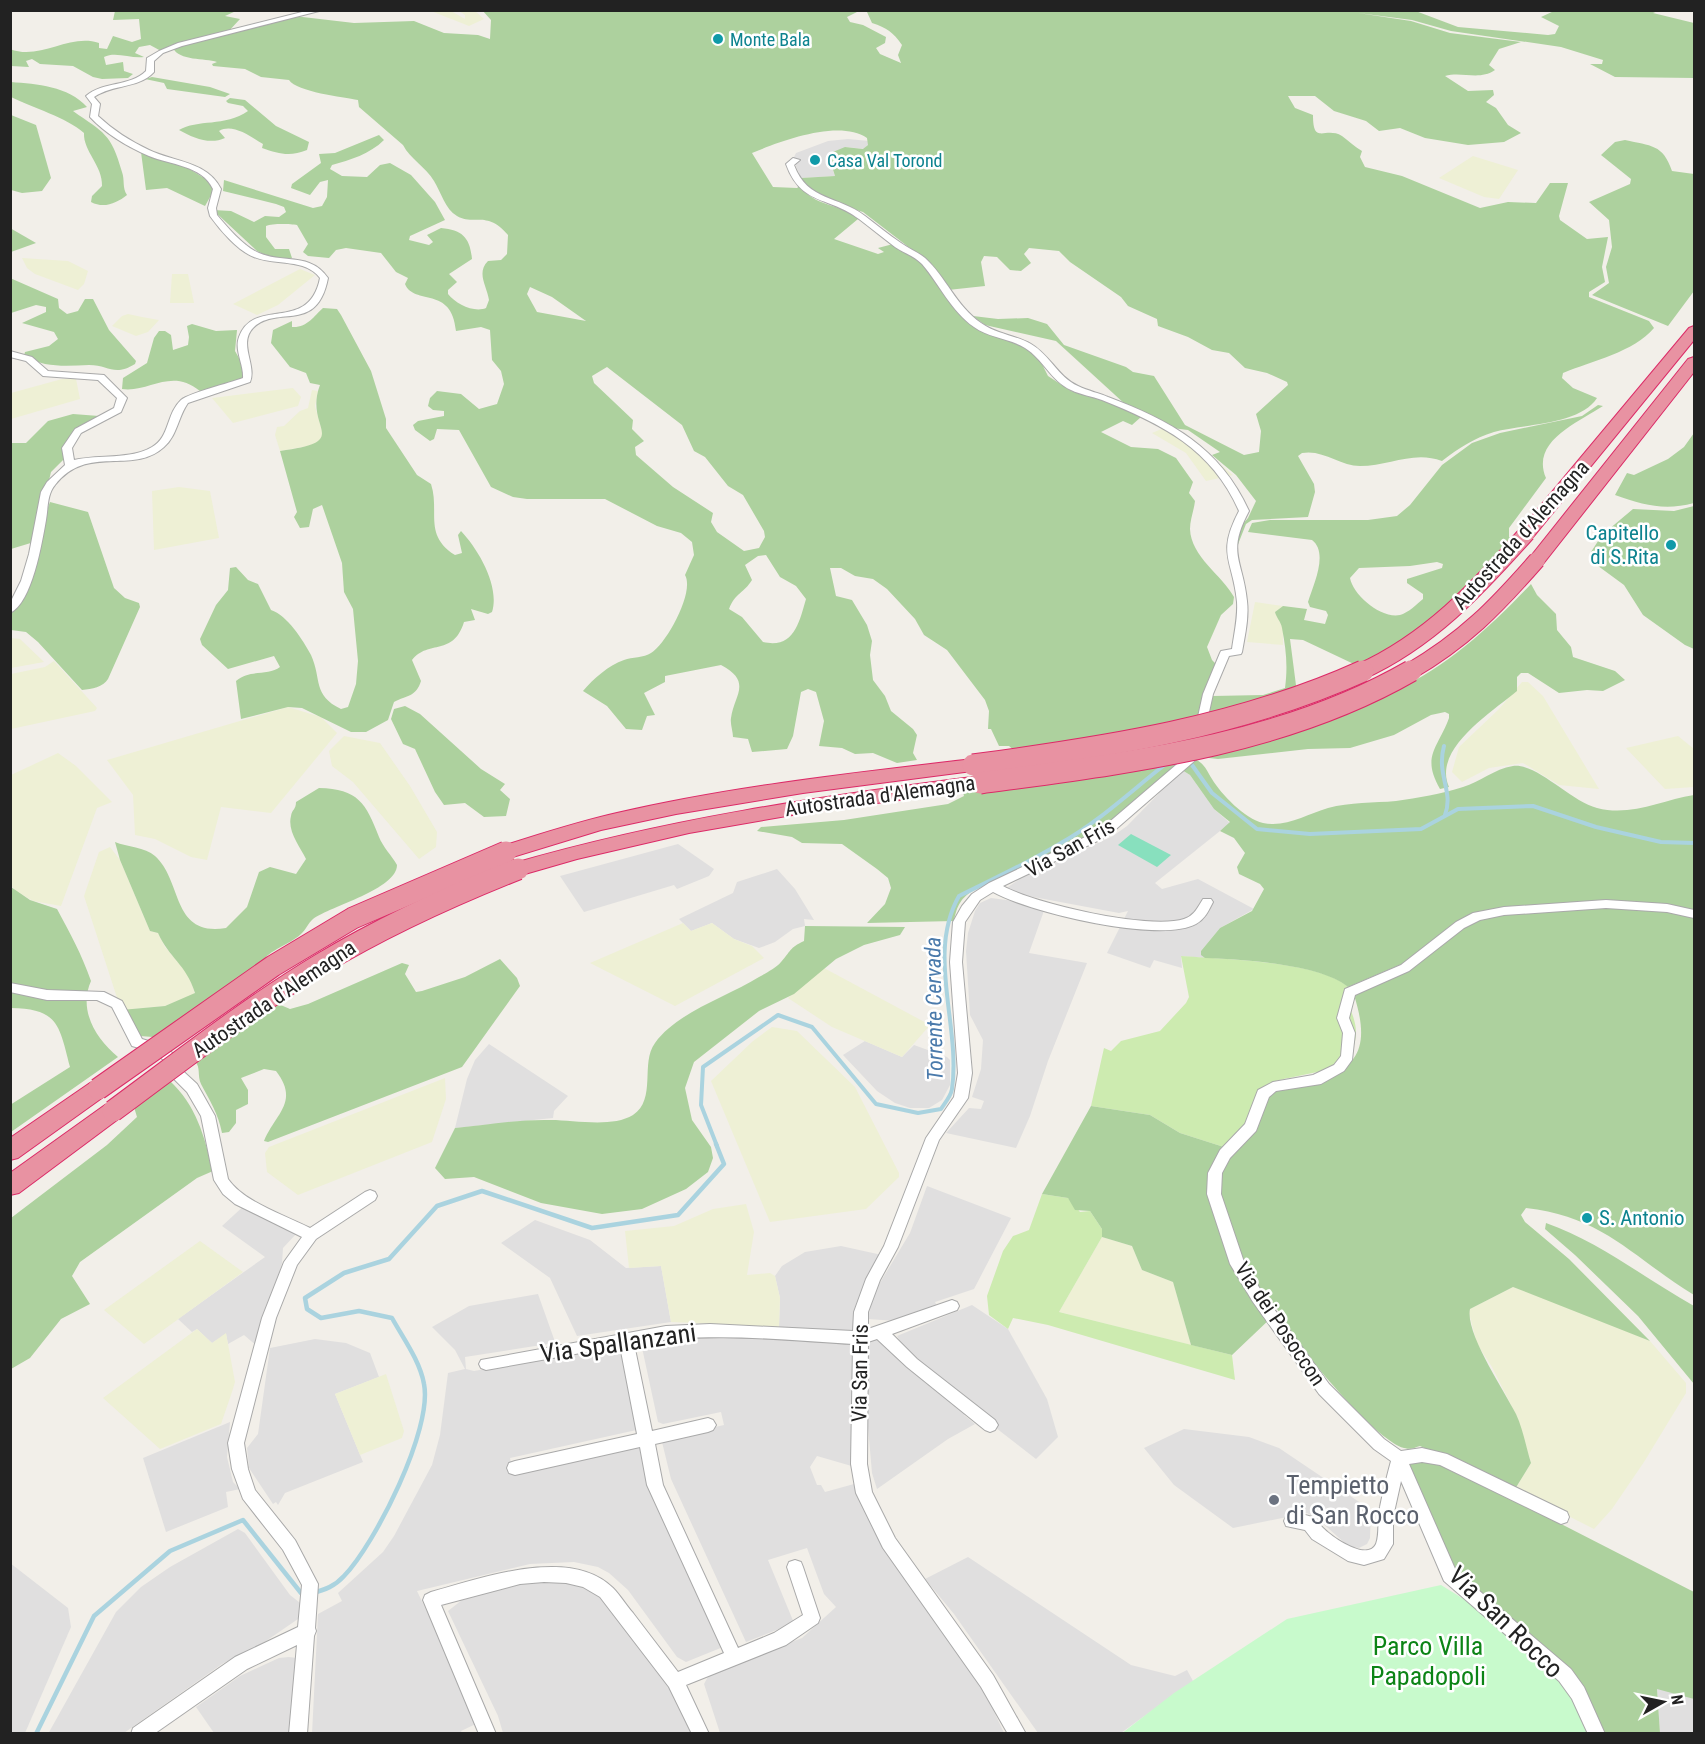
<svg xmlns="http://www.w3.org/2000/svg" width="1705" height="1744" font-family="'Roboto Condensed',sans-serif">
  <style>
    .residential { fill: #e0dfdf }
    .farmland { fill: #eef0d5 }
    .grass { fill: #cdebb0 }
    .forest { fill: #add19e; fill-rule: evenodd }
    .park { fill: #c8facc }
    .pitch { fill: #88e0be }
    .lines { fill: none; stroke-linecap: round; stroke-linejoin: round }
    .stream-far1 { stroke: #aad3df; stroke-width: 4 }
    .stream { stroke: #aad3df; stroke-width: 4.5 }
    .minor-casing { stroke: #a9a9a9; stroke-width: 2 }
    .motorway-casing { stroke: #dc2a67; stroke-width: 2 }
    .minor { fill: #fff; fill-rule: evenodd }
    .motorway { fill: #e892a2; fill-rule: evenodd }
    .motorway-bridge-far1-casing { stroke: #dc2a67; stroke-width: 18; stroke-linecap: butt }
    .motorway-bridge-casing { stroke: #dc2a67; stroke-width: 23; stroke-linecap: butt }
    .motorway-bridge-far1 { stroke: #e892a2; stroke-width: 16 }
    .motorway-bridge { stroke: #e892a2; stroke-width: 21 }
    .culture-dot { fill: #0f9aa8; stroke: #fff; stroke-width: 2 }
    .worship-dot { fill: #6b7280; stroke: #fff; stroke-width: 2 }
    .labels { text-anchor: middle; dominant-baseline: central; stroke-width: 5; stroke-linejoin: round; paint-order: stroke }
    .far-culture-label { font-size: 18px; fill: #0d838f; stroke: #fff; text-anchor: start }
    .culture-label { font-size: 21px; fill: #0d838f; stroke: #fff; text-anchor: end }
    .street-label { font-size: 21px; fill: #222; stroke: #fff }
    .water-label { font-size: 22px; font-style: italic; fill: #4a7aab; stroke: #fff }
    .near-street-label { font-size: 26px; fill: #222; stroke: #fff }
    .near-worship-label { font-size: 26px; fill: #5b616d; stroke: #fff; text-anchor: start }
    .near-park-label { font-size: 26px; fill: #0c8416; stroke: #fff }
  </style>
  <rect width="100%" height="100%" fill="#f2efe9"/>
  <!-- residential -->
  <g class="residential">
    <polygon points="848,139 869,141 869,144 864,149 846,147 828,157 835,176 801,178 793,159 796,153 828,141"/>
    <polygon points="1182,770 1190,775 1214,809 1230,823 1155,883 1162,889 1198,879 1254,909 1220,928 1201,951 1205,958 1181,956 1182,968 1154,960 1150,968 1107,953 1128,911 1119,913 1002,891 1020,879 1113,836 1127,826"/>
    <polygon points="678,844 714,869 709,876 677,889 674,885 584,912 560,876"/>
    <polygon points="777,869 795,889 814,920 804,919 805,926 793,929 775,942 759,948 734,939 712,923 691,931 679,919 733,893 737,882"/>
    <polygon points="991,898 1046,905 1029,953 1087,963 1048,1061 1030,1116 1016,1148 946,1133 969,1108 981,1109 984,1101 972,1097 981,1069 983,1040 970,1015 966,951 968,933 975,911 980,903"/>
    <polygon points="865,1041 902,1057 914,1045 947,1057 950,1060 950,1085 942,1100 929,1108 910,1108 895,1103 877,1091 843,1055"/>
    <polygon points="489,1044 568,1096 554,1111 553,1118 455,1128 467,1079 475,1060"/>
    <polygon points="927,1186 1011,1218 974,1289 935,1302 937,1306 896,1321 868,1319 872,1296 910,1233"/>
    <polygon points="247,1203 297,1233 283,1248 282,1263 257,1346 244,1335 228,1344 226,1334 212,1343 197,1329 192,1332 178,1319 265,1257 222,1226"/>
    <polygon points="535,1220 590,1240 626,1268 661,1266 671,1322 577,1336 550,1278 501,1243"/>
    <polygon points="841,1246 882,1255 854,1333 779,1327 780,1298 775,1276 782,1266 805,1252"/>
    <polygon points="538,1294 554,1339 554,1343 465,1357 466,1369 474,1371 621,1343 641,1429 510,1458 513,1474 647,1442 723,1647 686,1662 677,1657 628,1590 609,1573 598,1567 574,1562 530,1564 417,1591 480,1722 461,1731 462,1733 312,1734 318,1614 342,1601 338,1593 383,1552 394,1536 432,1465 440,1435 448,1373 465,1369 455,1350 432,1327 469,1306"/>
    <polygon points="972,1305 1008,1329 1047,1399 1058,1437 1036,1459 912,1363 897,1336"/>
    <polygon points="685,1331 855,1342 855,1467 817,1456 810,1467 817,1485 821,1485 825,1492 854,1484 859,1485 978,1677 1004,1733 720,1733 704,1684 710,1673 802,1638 836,1607 824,1594 807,1548 768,1560 794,1623 746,1642 671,1479 662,1442 666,1438 724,1425 721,1412 663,1424 658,1422 641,1343"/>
    <polygon points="878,1333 901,1362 966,1412 964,1415 975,1424 948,1439 877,1489 872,1473 868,1427 867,1351 868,1343"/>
    <polygon points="315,1339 346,1343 370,1353 379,1377 335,1394 363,1462 285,1493 278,1505 276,1502 273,1504 249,1468 247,1448 258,1434 270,1348"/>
    <polygon points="230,1422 227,1457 233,1482 240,1489 226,1492 228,1507 166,1532 143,1458"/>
    <polygon points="1184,1429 1249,1437 1279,1448 1371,1510 1370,1538 1367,1544 1359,1548 1348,1546 1318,1519 1307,1513 1233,1528 1174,1485 1144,1448"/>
    <polygon points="238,1529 245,1533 290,1595 304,1606 298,1619 266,1641 222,1664 124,1733 48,1734 116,1612 141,1587 170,1567"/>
    <polygon points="968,1557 1131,1665 1175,1676 1187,1670 1193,1681 1121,1733 1038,1733 954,1614 925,1579"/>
    <polygon points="10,1563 68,1608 71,1627 25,1733 11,1733"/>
    <polygon points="560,1579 593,1587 646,1651 699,1733 503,1733 498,1716 448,1611 462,1600 523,1583"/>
    <polygon points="289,1657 297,1658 291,1733 214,1733 196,1707 240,1676 279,1658"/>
    <polygon points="1657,1689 1667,1689 1694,1699 1694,1733 1660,1733"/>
  </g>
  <!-- farmland -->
  <g class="farmland">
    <polygon points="431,11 451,11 465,19 465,15 459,11 475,11 484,19 469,26"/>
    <polygon points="1473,156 1518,170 1499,199 1484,197 1439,178"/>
    <polygon points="22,258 68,261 88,271 84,284 78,290 35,274 27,268"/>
    <polygon points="300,269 315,275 278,305 257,315 233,304"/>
    <polygon points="172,274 188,274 194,303 170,303"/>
    <polygon points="128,314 142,317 159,320 148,332 136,336 112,326 122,316"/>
    <polygon points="62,379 76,379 80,399 11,419 11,393"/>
    <polygon points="293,388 301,397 298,406 233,423 212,398"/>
    <polygon points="312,390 318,391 315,406 323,434 321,441 314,445 280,451 275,435 277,427 284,426 300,411 308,408"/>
    <polygon points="1166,427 1215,460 1233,475 1206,481 1186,453 1152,433"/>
    <polygon points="179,487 210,491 219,538 154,550 152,491"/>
    <polygon points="1255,602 1283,606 1275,612 1283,628 1283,645 1247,642"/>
    <polygon points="11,638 20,639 44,662 11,668"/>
    <polygon points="54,661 97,708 95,711 11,729 11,674 45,667"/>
    <polygon points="1522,682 1528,682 1543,696 1599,789 1559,785 1523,763 1489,768 1462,782 1452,772 1459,747 1499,709"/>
    <polygon points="288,707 321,717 337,733 271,813 221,807 207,860 191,857 155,839 135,835 133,795 107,760"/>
    <polygon points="344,736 380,743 410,786 437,832 436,847 419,859 353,782 332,766 329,751"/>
    <polygon points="1678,736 1694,749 1694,787 1665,789 1626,748"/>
    <polygon points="58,753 76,766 112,802 97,808 61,906 33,901 16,891 10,884 11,775"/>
    <polygon points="110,847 120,860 150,931 158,933 165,947 189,975 195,994 165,1006 121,1010 84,896 99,852"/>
    <polygon points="683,923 691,931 712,923 734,939 752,946 764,958 675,1006 590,963"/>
    <polygon points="824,968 930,1025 902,1057 832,1027 788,998"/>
    <polygon points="772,1027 797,1031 855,1087 899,1173 899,1177 866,1209 770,1222 711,1081 753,1041"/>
    <polygon points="445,1078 446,1099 432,1142 298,1195 267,1172 265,1153 269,1147"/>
    <polygon points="746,1204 754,1232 747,1275 770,1273 775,1276 780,1298 779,1327 671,1322 661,1266 629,1268 625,1231 674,1226 713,1209"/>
    <polygon points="1102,1237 1132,1246 1142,1270 1173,1282 1191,1345 1059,1312"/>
    <polygon points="200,1241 243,1272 144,1344 104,1310"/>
    <polygon points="1513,1287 1588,1314 1650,1341 1686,1383 1686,1393 1644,1462 1612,1509 1594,1529 1515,1489 1531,1463 1517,1417 1492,1367 1477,1344 1469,1313 1470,1309"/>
    <polygon points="197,1329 212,1343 226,1333 235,1382 232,1392 221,1424 160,1449 103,1398"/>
    <polygon points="386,1374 404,1431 402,1438 360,1455 335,1394"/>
  </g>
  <!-- grass -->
  <g class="grass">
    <path d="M1181 956C1220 959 1320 961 1348 987 1345 1002 1356 1017 1356 1032 1356 1078 1297 1071 1268 1084L1263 1089 1252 1116 1227 1148 1180 1133 1150 1115 1091 1106 1104 1048 1111 1051 1121 1041 1160 1031 1186 1003 1189 997Z"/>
    <polygon points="1042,1194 1068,1198 1080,1212 1090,1211 1102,1229 1102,1237 1059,1312 1232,1355 1235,1380 1048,1325 1013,1318 1008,1329 989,1315 987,1296 1003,1251 1013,1236 1029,1230"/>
  </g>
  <!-- forest -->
  <g class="forest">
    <path d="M482 10H1413L1458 27 1548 35 1555 34 1559 26 1541 17 1554 11 1660 10 1653 13 1694 23V78L1615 77 1590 64H1602L1603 60 1561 47 1451 31 1412 20 1358 13 1411 21 1450 33 1521 42 1499 49 1489 65 1495 70C1479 81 1462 71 1445 76L1468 91 1493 90 1494 95 1486 102 1496 108 1508 125 1521 133 1504 142 1468 145 1425 138 1400 128 1379 131 1366 121 1334 111 1315 96H1288L1295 108 1313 115C1313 146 1325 126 1342 136 1349 141 1355 147 1362 151L1360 157 1365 167 1402 176 1480 208 1508 202 1536 203 1550 183H1568L1559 216 1560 220 1587 239 1608 237 1602 267 1605 282 1589 292V297L1649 321 1654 328C1634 352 1592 361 1563 373L1562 378 1573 388 1597 398C1580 425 1523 424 1494 432 1474 438 1459 448 1442 461 1414 450 1389 466 1360 466 1340 466 1323 449 1302 453L1298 456 1314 484 1315 492 1308 517 1252 520 1246 524 1235 552 1236 532 1248 518 1256 501 1236 475 1212 455 1220 452 1188 430 1172 428 1126 405 1056 341 985 325 973 316 998 319 1028 318 1047 324 1064 345 1126 367 1133 372 1154 376 1185 425 1244 455 1259 452 1261 431 1256 414 1288 385 1287 382 1267 373 1245 368 1229 353 1212 350 1188 337 1158 326 1157 319 1128 306 1121 297 1070 262 1059 251 1029 248 1024 254 1031 263 1021 271 1010 270 997 257 984 256 981 262 985 286 948 290 925 260 902 242 863 212 814 197 806 190 801 178 835 176 828 154 845 147 863 149 868 145 867 138C839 119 781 141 752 153L773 187 797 188 801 185C811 207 842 203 858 219L834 239 878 254 884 252 878 248 893 244 923 261 952 304 985 332 1028 348 1042 364 1048 376 1071 391 1110 403 1141 417 1132 425 1123 421 1101 432 1131 447 1158 449 1176 458 1193 482 1189 493 1195 501C1194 510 1190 520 1190 529 1191 557 1222 575 1234 597L1233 604 1221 615 1207 647 1212 660 1219 667 1197 722 1015 751 1009 746H999L991 729H988L989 711 985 700 947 650 924 635 915 619 887 589 873 579 855 576 841 568H830L836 596 852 600 867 625 872 641 870 655 873 680 885 696 891 711 913 729 917 735 913 753 917 760 897 763 873 753 855 754 842 748 819 746 824 721 816 692 808 689 801 692 793 736 787 749 752 752 748 739 733 737C733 731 730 724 731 718 734 695 753 682 721 665L665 676V682L644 693 655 715 647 716 642 730 626 729 607 706 583 691C593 679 609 665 624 660 632 657 644 658 651 653 666 644 695 592 685 575L694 555 692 542 681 533 657 526 605 499H527L513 497 491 487 459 430 437 429 434 439 430 441 415 430 413 425 418 421 444 416V411L433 410 428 406 430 398 437 391 461 394 479 409 497 404 504 384 501 371 492 360 490 330 481 327 456 331C452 285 414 306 405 284L408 278 396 272 381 253 346 248 336 250 329 258 308 256 303 252 308 244 297 225C291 224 273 223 266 226V237L275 249H289L292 258 274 259 257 251 213 210 231 211 254 222 265 216 279 217 286 212 284 207 276 204 223 191 224 180 313 208 322 206 327 197 328 180 320 182 310 195 291 188 292 184 321 163 319 154 335 153 379 135 384 140C370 154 350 160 332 165L330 169 342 176 367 177 380 165 390 163 411 175 435 202 445 220 410 236 409 240 429 245 433 242 427 235 441 228C463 230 470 238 472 259L449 274 457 282 448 290V294C456 304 474 313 486 308L489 300C487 286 476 273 488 261L501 260 507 254 508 235C487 210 474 226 457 216 445 209 441 192 434 181 426 167 410 159 403 145L359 107 358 100C343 97 297 92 289 80L261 77 245 69 213 66 212 64 217 62C205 58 179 61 173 48L294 16 354 23 414 21 444 33 478 35 490 39 491 20ZM857 12H867L872 23C887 28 893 32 902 45L898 55 901 63 880 54 876 48 885 43 886 37 863 25 850 22 847 17ZM530 287 552 297 586 321 537 312 527 294ZM607 367 682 425 694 451 705 457 728 486 743 495 764 531 765 537 759 548 744 551 717 532 711 522 713 513 673 487 636 455 635 447 644 441 632 429 633 420 594 383 592 376ZM766 555 780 577 796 586 806 599C799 623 794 649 763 642L742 617 729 609C735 593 744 593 752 580L745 565 758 556Z"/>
    <path d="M115 11H236L225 16 240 19 227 33 161 51 150 45 139 47 135 53 144 57C131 59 116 51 104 57L106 65 123 62 124 71 133 74 128 78 102 79 93 77 73 66 40 64 32 59 26 61 29 67 11 66 10 49C40 61 69 33 99 43V48L107 49 113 36 132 42 141 39 139 19 113 20Z"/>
    <polygon points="152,77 210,87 230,94 225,97 167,89 164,83 145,79"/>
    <path d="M11 82C37 84 68 86 87 107L73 111C104 133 111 133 122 172 125 180 122 188 127 195 117 203 104 209 91 202L92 196 102 186C103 166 83 151 84 133 66 117 33 108 11 97Z"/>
    <path d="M230 98 245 100 276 126 309 142 307 150C290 157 279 154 262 148L263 144C251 137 233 123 219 131L225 138C210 145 193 138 179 130 197 119 225 127 248 111L243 106 228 103 226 101Z"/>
    <polygon points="11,115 36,125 51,178 42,191 22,193 11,190"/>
    <path d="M1625 140C1651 146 1663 144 1672 171L1694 174V291L1668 326 1592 295 1609 283 1606 267 1612 247 1609 220 1589 202 1630 184 1631 179 1601 155 1615 142Z"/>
    <polygon points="141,152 180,163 212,183 214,190 205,206 167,188 146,190"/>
    <polygon points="10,228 36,243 11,252"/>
    <path d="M10 278 58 299 59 308 67 314 78 311 85 299H93L109 330 136 361 135 364C114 377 109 365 89 365 66 366 45 368 24 356L25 352 49 346 58 339 54 332 22 323 46 312V307L36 305 11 313Z"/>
    <path d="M323 308 337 309 341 315 371 371 386 419V428L417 475 431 484C440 511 423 535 455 555L462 553 458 535 461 531C479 550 500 587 492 612L488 614 471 609 475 620 464 622C453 657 429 639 412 660L421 681C416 697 407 695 394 702L388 720 366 732H351L302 708 288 707 241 719 236 681C250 669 269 676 280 667L274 656 228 669 202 645 200 639 216 605 228 590 230 568 236 567 248 580 258 584 271 610C287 615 303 640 311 655 322 679 312 695 341 709L348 707 356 684 358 661 353 609 344 592 342 563 322 505 313 509 309 527 300 528 294 517 297 512 280 451C355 441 303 429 320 385L310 383 306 373 290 367 271 343 273 330 292 321V327C307 328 314 316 323 308Z"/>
    <path d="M192 324 216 331 237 330 235 351 247 372 246 381 200 391C171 367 149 393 122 389L123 378 147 363 154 338 159 331H165L171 335 173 350 188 345 189 337 187 326Z"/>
    <path d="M1598 405 1603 406C1579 422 1530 441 1546 478L1509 528V537L1514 539 1499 557 1415 634 1358 666 1303 640 1290 639 1297 693 1207 715 1213 696 1263 695 1285 688C1288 666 1286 649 1282 628 1281 622 1276 617 1275 612L1283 606 1307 609 1304 620 1325 624 1328 615 1326 611 1310 607 1308 602C1313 585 1329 553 1312 540L1248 532 1252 523 1270 520H1368L1397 516 1410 505 1442 465 1472 443 1500 433 1582 416ZM1437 562 1443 564 1442 568 1407 579V583L1423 594V599C1417 604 1408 613 1400 615 1381 619 1353 595 1350 578L1359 568 1410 566Z"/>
    <polygon points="73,414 99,416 78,427 64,459 51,472 34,542 11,549 11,443 26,443 48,421"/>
    <path d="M1694 433V503C1664 511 1644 505 1615 495L1627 473 1634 475 1668 459 1684 447Z"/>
    <path d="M50 502 88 512 114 588 125 598 139 603 140 607 108 679C103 687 92 689 82 690L38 642 26 632 11 630 10 611Z"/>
    <polygon points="1694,506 1694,649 1685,645 1643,615 1624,585 1594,563 1591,552 1602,535 1633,509 1674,511"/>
    <path d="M1531 584 1537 595 1556 614 1557 630 1571 647 1573 657 1615 671 1625 680 1603 691 1587 690 1559 693 1528 673H1521L1517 677V691C1492 712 1432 749 1449 787L1440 789C1421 756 1438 748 1449 718V714L1445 712 1431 715 1394 735 1350 748 1308 749 1218 759 1200 757C1264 735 1334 716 1395 690 1448 667 1492 625 1531 584Z"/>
    <polygon points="405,706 420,714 481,769 505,784 500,790 510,799 506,816 484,817 465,803 444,805 435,792 415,749 403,744 391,719 394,709"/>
    <path d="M1195 759C1206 765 1206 770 1212 779 1221 794 1245 819 1263 823 1286 828 1307 814 1328 808 1350 802 1374 803 1396 801 1418 798 1441 794 1463 787 1480 782 1494 769 1513 766 1537 763 1570 801 1597 808 1631 817 1662 800 1694 795V1295C1632 1257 1604 1217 1526 1208L1521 1215 1525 1222 1569 1259 1650 1341 1513 1287 1470 1309C1465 1333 1504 1390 1516 1414 1523 1429 1526 1447 1531 1463L1515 1489 1420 1446C1413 1448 1412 1450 1404 1448 1378 1441 1317 1368 1300 1345 1291 1333 1284 1318 1275 1306 1268 1297 1257 1289 1251 1279 1233 1249 1223 1212 1217 1179L1269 1092C1331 1074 1380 1076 1354 995L1416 958 1348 987C1322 964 1239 959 1205 958L1201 955V951L1220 928 1252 911 1264 889 1260 884 1239 874 1237 867 1245 853 1234 838 1220 831 1230 822 1214 809 1190 775 1182 770Z"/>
    <path d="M1182 761 1112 825 975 889C961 898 957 905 954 921L867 923 885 904 891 888 888 878 877 869 842 844 802 843 792 837 757 831 761 827 844 820 948 804 964 796 963 792Z"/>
    <path d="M319 788C358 789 366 803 379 837 383 847 392 856 397 865 397 889 331 906 313 919 308 923 306 930 301 934 288 946 271 948 260 964L153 1037 140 1036 121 1010 165 1006 195 993C186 964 169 958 158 933L150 931 120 860 115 842C127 847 145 847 155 856 183 881 171 937 226 928L247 907 259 872 270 867 296 874 306 859C300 847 287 831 291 816 292 809 296 810 296 802Z"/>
    <path d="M11 887 30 900 57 909C70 933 82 955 91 981 78 1010 96 1039 118 1057L11 1132 10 1105 70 1067C59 1024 58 1009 11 1008Z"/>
    <path d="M805 926 905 927 900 935 864 945 836 959 794 994 759 1011 694 1062 685 1088 692 1120 711 1147 713 1158 708 1172 686 1189 642 1209 602 1214 541 1203 474 1177 445 1179 435 1168 455 1128C487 1125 520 1119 551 1120 574 1120 612 1128 633 1115 657 1099 640 1063 655 1043 677 1012 727 997 759 977 766 973 776 968 781 962 791 951 789 948 804 941Z"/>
    <path d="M500 959 517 978 520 986 462 1067 268 1142 264 1141C275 1114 300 1102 276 1071L264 1069 241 1078 248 1090V1104L236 1110V1123L229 1132 222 1133C218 1113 210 1101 201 1084 197 1075 201 1068 195 1061L276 1003 290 1009 308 1004 402 963 409 965 405 974 416 992 422 991 465 977Z"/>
    <path d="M169 1080C197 1106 204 1136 213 1171L197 1178 80 1262 72 1276 90 1304 61 1319 30 1358 11 1369V1218L107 1145 137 1117 134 1107Z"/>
    <polygon points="1091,1106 1150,1115 1180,1133 1227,1148 1213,1171 1235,1264 1274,1315 1232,1355 1191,1345 1173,1282 1142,1270 1132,1246 1102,1237 1102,1229 1090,1211 1075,1210 1068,1198 1042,1194"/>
    <path d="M1546 1223C1600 1242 1644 1278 1694 1306V1384L1638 1316 1575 1255 1545 1229Z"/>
    <polygon points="1412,1459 1442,1463 1694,1592 1694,1699 1657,1689 1660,1733 1602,1733 1549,1652 1497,1606 1450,1571 1409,1477 1409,1462"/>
  </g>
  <!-- park -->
  <path class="park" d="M1441 1585C1509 1626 1555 1661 1592 1734H1121L1174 1693 1287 1619Z"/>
  <!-- pitch -->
  <polygon class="pitch" points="1131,834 1171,855 1157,867 1118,845"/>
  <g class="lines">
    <!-- stream-far1 -->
    <g class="stream-far1">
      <path d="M1444 746C1436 775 1454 791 1445 815"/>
      <polyline points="1192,765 1212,793 1257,829 1310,834 1421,829 1458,809 1533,806 1596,827 1661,842 1694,843"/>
      <path d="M717 1146 701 1105 703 1067 778 1015 812 1027 876 1104 918 1113 941 1109C945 1103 951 1096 952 1089 961 1026 926 954 959 896 993 879 1028 863 1061 843 1100 821 1132 790 1167 763"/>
    </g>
    <!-- stream -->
    <g class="stream">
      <path d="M312 1593C325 1590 335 1586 344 1576 375 1544 433 1429 424 1384 420 1361 403 1338 392 1318L359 1311 321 1318 307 1309 305 1298 344 1273 389 1259 437 1206 482 1191 592 1228 678 1215 724 1164 716 1144"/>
      <polyline points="36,1734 94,1616 170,1551 243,1520 301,1593 305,1593"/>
    </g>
    <defs>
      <g id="minor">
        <path d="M310 10H323L182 46 163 53 154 61V72C138 89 113 84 94 97L100 104 98 116C113 130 130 141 149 150 174 162 207 161 221 189L216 208 217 215C228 228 244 247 259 253 285 264 310 252 328 278 317 335 277 304 253 328 238 344 257 365 250 382L188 403C178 417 177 436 164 447 132 476 88 443 55 485 47 494 48 509 46 520 42 543 32 603 10 613V603L21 581 29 554 41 492 47 482 65 465 62 448 75 429 114 408 117 398 98 380 43 376 26 361 10 357V351L32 357 48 371 104 375 127 398 121 412 81 433 72 448 74 460C99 454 130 460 152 447 170 437 166 414 181 400 189 393 230 383 243 378 244 365 234 350 239 337 254 296 309 334 320 278 305 258 276 266 254 257 238 251 220 230 210 216L208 208 213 189C202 165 170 165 149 156 128 147 106 134 90 117L92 104 86 96C103 81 130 87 146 71L147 58 159 51 178 43Z"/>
        <path d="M793 158 800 160 794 165C808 202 838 195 865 216 877 225 889 235 901 243 909 249 918 252 925 258 946 277 956 306 981 323 996 334 1015 335 1031 344 1050 355 1058 377 1078 386 1088 391 1099 393 1108 397 1171 421 1220 447 1249 511 1226 554 1243 559 1247 601 1249 618 1245 635 1242 652L1241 654 1229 656 1213 694 1199 757 1108 836 1003 886C1035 904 1149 930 1184 919 1194 916 1198 907 1203 899H1211L1213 902C1209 910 1205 919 1196 924 1160 944 1028 912 993 892L980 900 965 922 962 962 972 1073 968 1098 939 1140 898 1247 880 1280 868 1312V1329L952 1300 957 1302 959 1306 957 1310 892 1334 917 1359 995 1420 998 1425 995 1430 990 1432 985 1430 907 1367 877 1339 868 1342 867 1464 872 1492 895 1538 993 1675 1026 1734H1008L981 1687 883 1548 856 1493 851 1464 853 1344C780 1340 707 1331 634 1344L652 1431 708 1418 713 1420 716 1425 713 1430 708 1432 655 1444 663 1485 738 1648 774 1633 803 1615 787 1567 789 1562 795 1560 801 1562 803 1567 820 1618 818 1623 786 1645 686 1685 709 1734H692L669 1687 600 1597 583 1587 566 1583 544 1582 520 1584 441 1605 496 1734H479L423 1600 425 1595 431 1592C480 1579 570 1545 613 1588 620 1595 626 1605 633 1613 648 1633 663 1652 678 1672L724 1653 647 1485 640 1447 515 1475 509 1473 507 1468 509 1463 515 1461 637 1434 620 1346 486 1370 481 1368 479 1364 481 1360 666 1326 710 1324 853 1331 854 1312 866 1279 884 1246 926 1138 954 1097 958 1073 950 962 953 922 962 906 972 894 989 883 1100 830 1190 753 1203 694 1220 653 1221 651 1232 649C1234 634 1238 618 1237 602 1233 559 1216 555 1239 511 1212 449 1162 424 1102 400 1092 396 1081 395 1071 390 1051 381 1043 359 1025 348 1009 338 989 338 974 327 951 311 940 285 922 264 914 256 904 253 895 247 883 238 871 228 859 219 829 196 801 206 786 164Z"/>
        <path d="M1606 900 1667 904 1694 910V918L1667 912 1606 908 1504 915 1480 920 1464 928 1409 971 1355 995 1349 1018 1355 1033 1352 1060 1344 1071 1321 1084 1276 1091 1269 1097 1256 1131 1230 1158 1222 1173 1221 1194 1244 1262 1263 1294 1329 1384 1384 1439 1401 1451 1422 1448 1447 1454 1567 1512 1569 1517 1567 1522 1561 1524 1440 1465 1422 1462 1409 1464 1456 1571 1571 1669 1584 1687 1605 1734H1588L1572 1699 1559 1681 1444 1581 1401 1481 1393 1517V1544L1384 1559 1364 1565 1348 1561 1312 1539 1305 1530 1286 1526 1284 1521 1286 1516C1294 1513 1307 1514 1314 1518 1318 1521 1320 1525 1323 1528 1332 1537 1367 1562 1376 1544 1380 1534 1377 1518 1380 1507 1383 1491 1387 1476 1391 1461L1374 1449 1319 1394 1253 1302 1230 1264 1207 1194 1208 1173 1220 1150 1245 1124 1258 1090 1273 1082 1313 1075 1334 1065 1341 1056 1343 1033 1337 1018 1345 989 1401 965 1456 922 1473 913 1504 907Z"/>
        <path d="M10 983 47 990 104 992 122 1001 142 1039 162 1045 180 1059 184 1072 197 1084 215 1116 228 1179C244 1202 284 1215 310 1228L365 1192 370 1190 375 1192 377 1196 375 1200 316 1239 297 1265 276 1318 244 1443 248 1469 255 1490 295 1540 318 1584 315 1628 316 1631 314 1636 307 1734H289L297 1645 247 1669 154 1734H131L133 1728 235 1657 298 1627 302 1585 283 1550 243 1499 232 1469 228 1443 262 1318 284 1262 302 1237 235 1204 223 1194 214 1180 201 1116 187 1092 173 1078 169 1064 153 1052 132 1046 112 1007 97 1000H47L10 992Z"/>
      </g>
      <g id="motorway">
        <polygon points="1694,326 1694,340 1533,537 1521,537 1518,533 1521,529 1689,328"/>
        <polygon points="1694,357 1694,372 1543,564 1531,564 1528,560 1531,556 1688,359"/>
        <path d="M973 759 980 760 983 765 980 770 803 793 676 814 601 830 506 859 499 857 496 852 499 847C538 835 577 822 617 813 734 786 854 773 973 759Z"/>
        <path d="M980 776 987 778 990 783 987 788 804 813 689 833 577 859 518 876 511 874 508 869 511 864C665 819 821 796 980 776Z"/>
        <polygon points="98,1080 106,1083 110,1089 106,1095 18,1158 10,1160 10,1138 90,1083"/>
        <polygon points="113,1102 121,1105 125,1111 121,1117 19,1193 10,1195 10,1173 105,1105"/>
      </g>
    </defs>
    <!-- minor casing -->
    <use href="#minor" class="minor-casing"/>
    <!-- motorway casing -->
    <use href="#motorway" class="motorway-casing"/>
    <!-- minor -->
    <use href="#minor" class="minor"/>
    <!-- motorway -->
    <use href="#motorway" class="motorway"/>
    <defs>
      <g id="motorway-bridge-far1">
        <path d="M1360 672C1429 641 1477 589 1527 533"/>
        <path d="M1409 672C1464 640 1495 608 1537 560"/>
      </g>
      <g id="motorway-bridge">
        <path d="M973 765C1107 747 1239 727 1363 671"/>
        <path d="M980 783C1126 763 1281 746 1411 671"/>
        <polyline points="98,1089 273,966 353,918 506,852"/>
        <path d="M113 1111C181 1061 248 1008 321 964 384 926 450 896 518 869"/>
      </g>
    </defs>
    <!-- motorway-bridge-far1 casing -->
    <use href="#motorway-bridge-far1" class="motorway-bridge-far1-casing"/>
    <!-- motorway-bridge casing -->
    <use href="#motorway-bridge" class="motorway-bridge-casing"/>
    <!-- motorway-bridge-far1 -->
    <use href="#motorway-bridge-far1" class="motorway-bridge-far1"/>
    <!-- motorway-bridge -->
    <use href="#motorway-bridge" class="motorway-bridge"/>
  </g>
  <!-- markers -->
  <g class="culture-dot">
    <circle cx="718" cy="39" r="6"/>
    <circle cx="815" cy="160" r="6"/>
    <circle cx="1671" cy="545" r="6"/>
    <circle cx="1587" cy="1218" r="6"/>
  </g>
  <circle class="worship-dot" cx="1274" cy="1500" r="6"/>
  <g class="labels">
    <!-- far-culture labels -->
    <g class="far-culture-label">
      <text x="730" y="39">Monte Bala</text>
      <text x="827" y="160">Casa Val Torond</text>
    </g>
    <!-- culture labels -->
    <g class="culture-label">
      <text x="1659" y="533">Capitello<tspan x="1659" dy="24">di S.Rita</tspan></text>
      <text x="1599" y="1218" text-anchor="start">S. Antonio</text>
    </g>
    <!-- street labels -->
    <g class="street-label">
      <text transform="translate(1521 535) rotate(-48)">Autostrada d'Alemagna</text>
      <text transform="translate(880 796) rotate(-8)">Autostrada d'Alemagna</text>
      <text transform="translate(1070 848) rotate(-29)">Via San Fris</text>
      <text transform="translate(274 999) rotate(-34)">Autostrada d'Alemagna</text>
      <text transform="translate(1280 1324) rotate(56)">Via dei Posoccon</text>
      <text transform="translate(860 1373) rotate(-89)">Via San Fris</text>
    </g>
    <!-- water labels -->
    <g class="water-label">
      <text transform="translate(934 1009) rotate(-91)">Torrente Cervada</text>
    </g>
    <!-- near-street labels -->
    <g class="near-street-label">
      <text transform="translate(618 1343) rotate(-8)">Via Spallanzani</text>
      <text transform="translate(1506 1622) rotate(44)">Via San Rocco</text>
    </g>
    <!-- near-worship labels -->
    <g class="near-worship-label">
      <text x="1286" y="1485">Tempietto<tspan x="1286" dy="30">di San Rocco</tspan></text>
    </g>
    <!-- near-park labels -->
    <g class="near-park-label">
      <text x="1428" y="1646">Parco Villa<tspan x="1428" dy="30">Papadopoli</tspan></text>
    </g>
  </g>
  <!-- border -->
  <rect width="1705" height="1744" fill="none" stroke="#222222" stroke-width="24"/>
  <!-- north arrow -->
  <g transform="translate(1663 1702) rotate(81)" stroke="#ffffff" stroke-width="4.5" paint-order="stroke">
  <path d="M0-4.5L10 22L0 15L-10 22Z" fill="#222222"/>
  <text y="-9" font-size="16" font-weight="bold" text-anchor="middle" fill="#222222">N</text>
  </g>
</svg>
